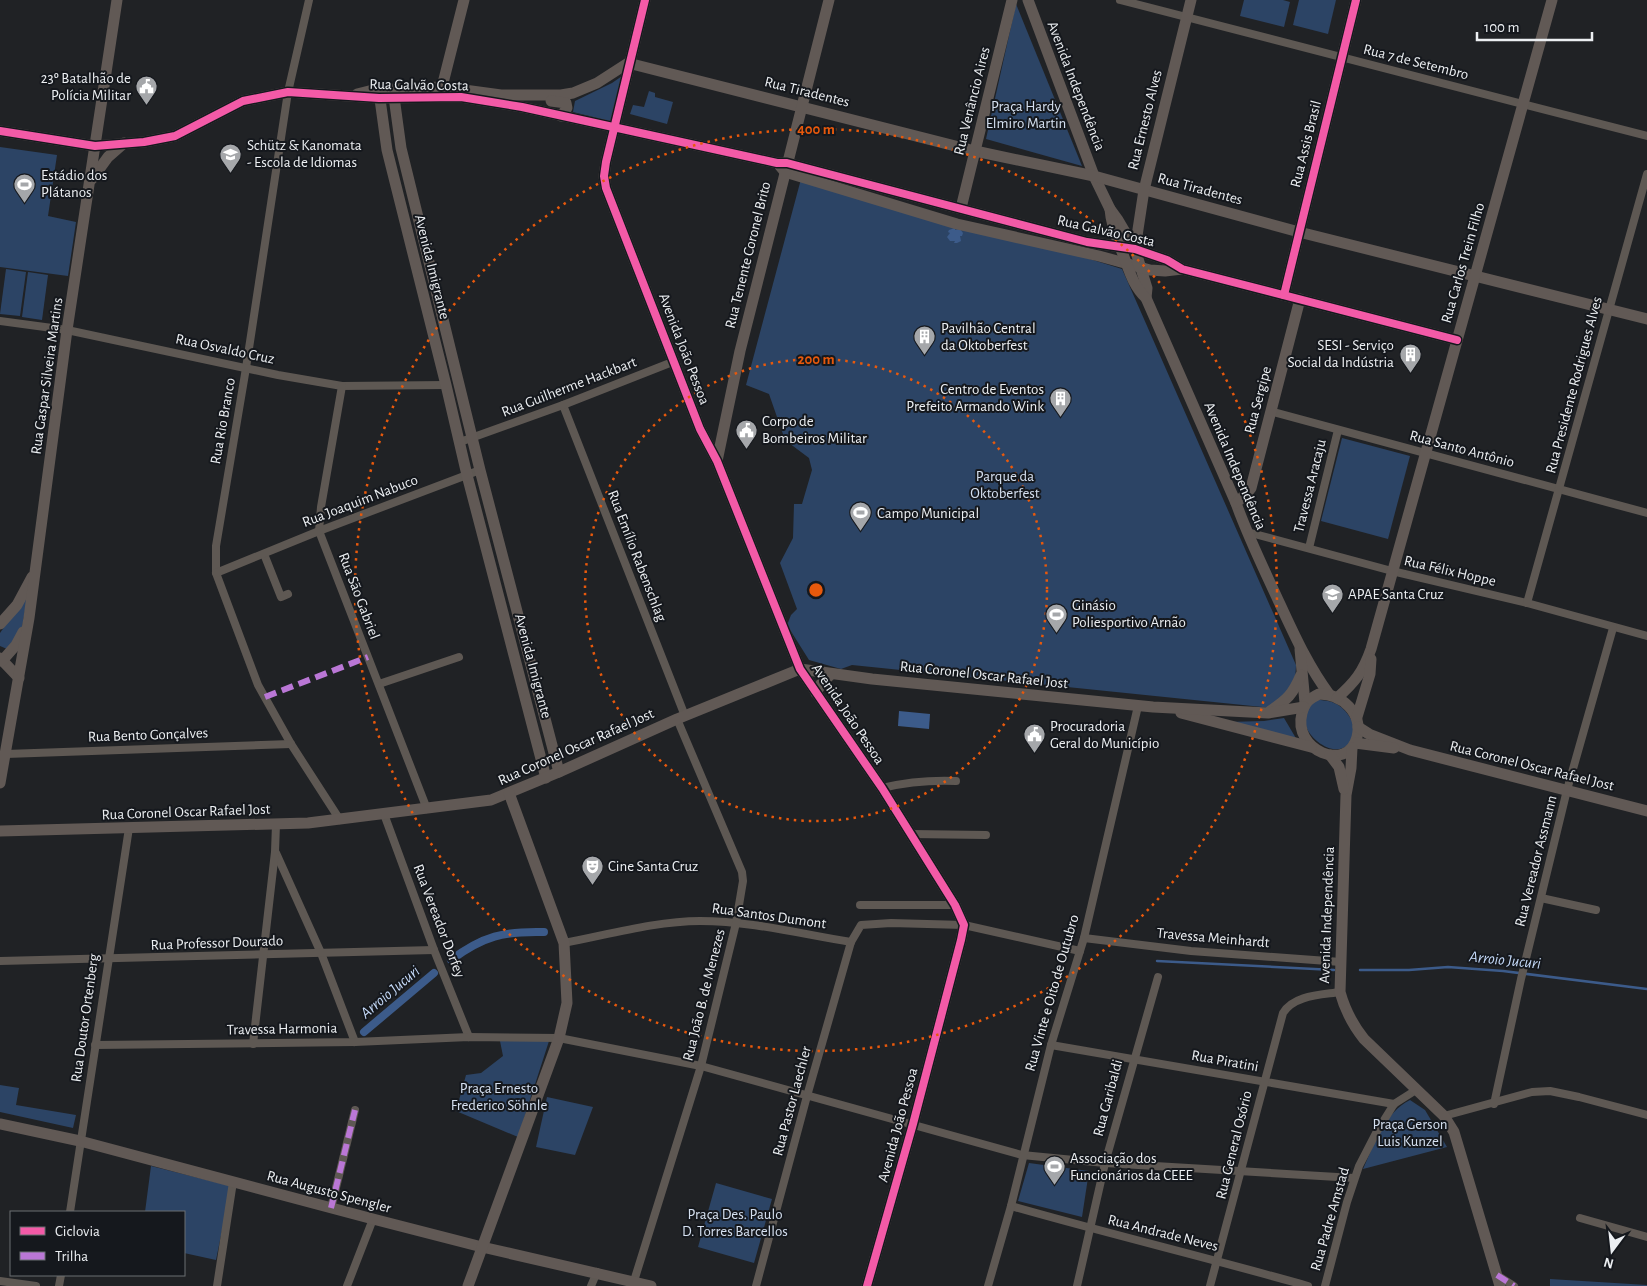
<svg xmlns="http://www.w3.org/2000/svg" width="1647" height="1286" font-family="'Alegreya Sans',sans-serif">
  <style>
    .green { fill: #2c4465 }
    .water { fill: #3c5b8a }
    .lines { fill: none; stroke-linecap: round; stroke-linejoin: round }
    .stream { stroke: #3c5b8a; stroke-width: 2.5 }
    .canal { stroke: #3c5b8a; stroke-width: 8 }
    .street { stroke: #5e5853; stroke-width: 8 }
    .secondary { stroke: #615955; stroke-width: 11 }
    .quiet { stroke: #ba77d6; stroke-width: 6; stroke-dasharray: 12 6; stroke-linecap: butt }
    .cycleway-casing { stroke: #15181d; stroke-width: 11 }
    .cycleway { stroke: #f35aa7; stroke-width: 8 }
    .ring { fill: none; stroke: #e8590c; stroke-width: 2.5; stroke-dasharray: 2.5 5 }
    .labels { text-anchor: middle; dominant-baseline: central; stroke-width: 4; stroke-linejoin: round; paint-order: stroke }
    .street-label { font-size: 15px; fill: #eceff2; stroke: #15181d }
    .poi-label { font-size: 15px; fill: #eceff2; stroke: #15181d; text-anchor: start }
    .park-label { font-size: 15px; fill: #d5e0f0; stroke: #15181d }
    .water-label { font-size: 16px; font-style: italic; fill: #c6dbfa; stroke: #15181d }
    .centre { fill: #e8590c; stroke: #15181d; stroke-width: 2.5 }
    .ring-label { font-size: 15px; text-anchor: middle; font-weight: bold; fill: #e8590c; stroke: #15181d; stroke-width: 4; stroke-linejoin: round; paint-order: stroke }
  </style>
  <rect width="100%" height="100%" fill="#202225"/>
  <!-- green -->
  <g class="green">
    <polygon points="1244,0 1283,0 1290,2 1284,27 1240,16"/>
    <polygon points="1299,0 1336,0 1328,34 1293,25"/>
    <polygon points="1016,4 1082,166 986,139"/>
    <polygon points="625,74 613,122 573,112 575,101 612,83"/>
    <polygon points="649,91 655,93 655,97 673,102 667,124 630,114 633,105 644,107"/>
    <polygon points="0,147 57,155 48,216 76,222 68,276 0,267"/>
    <polygon points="801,179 1051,247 1122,269 1296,665 1295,683 1272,708 852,665 841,669 809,660 787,625 791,615 797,609 780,563 793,538 794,504 802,504 812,470 809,458 785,440 769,394 746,385"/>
    <polygon points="6,269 26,272 20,316 0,314"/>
    <polygon points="28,272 48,275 42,320 22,317"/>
    <polygon points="1342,438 1410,456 1388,539 1321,521"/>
    <polygon points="28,593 22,628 7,649 0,646 0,633"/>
    <path d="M1317 700C1337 700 1345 708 1354 724L1352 740C1350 743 1347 746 1343 748 1330 754 1310 739 1306 726 1305 720 1307 712 1307 706Z"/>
    <polygon points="1284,718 1297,740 1227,722 1264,721"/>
    <polygon points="500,1041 549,1041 518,1137 456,1111 466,1075 481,1073 503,1056"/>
    <polygon points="0,1085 19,1088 16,1105 76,1115 73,1128 0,1112"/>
    <polygon points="547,1097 593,1107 575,1155 536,1147"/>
    <path d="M1410 1100 1425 1110 1447 1147 1363 1169C1374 1145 1385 1112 1410 1100Z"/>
    <polygon points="1029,1163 1089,1171 1082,1217 1018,1201"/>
    <polygon points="151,1166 231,1186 216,1260 184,1253 184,1212 145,1212"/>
    <polygon points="716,1183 772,1199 754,1263 698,1247"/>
    <polygon points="1550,1279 1647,1285 1647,1286 1550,1286"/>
  </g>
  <!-- water -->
  <g class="water">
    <polygon points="955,228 955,230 960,229 963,233 962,236 960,236 961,241 957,243 954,243 955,241 950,241 947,237 950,233 948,232 949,230"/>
    <polygon points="899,711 930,714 929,729 898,726"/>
  </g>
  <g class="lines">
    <!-- stream -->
    <g class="stream">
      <polyline points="1157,961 1334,970"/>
      <polyline points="1360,970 1409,970 1448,967 1503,971 1647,989"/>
    </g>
    <!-- canal -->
    <g class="canal">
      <path d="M451 960C483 936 504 931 544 932"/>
      <polyline points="364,1032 434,973"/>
    </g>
    <!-- street -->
    <g class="street">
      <polyline points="309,0 288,92 246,368 216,546 216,573 258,685 291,744 340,820"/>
      <polyline points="1120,0 1647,136"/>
      <polyline points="0,321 67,330 278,375 342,386 446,385"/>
      <polyline points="342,386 321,507 319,531 427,809"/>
      <polyline points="563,405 685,716"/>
      <polyline points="1270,411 1647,513"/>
      <polyline points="460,442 563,405 675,361"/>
      <polyline points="1247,532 1392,571 1527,603 1647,636"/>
      <polyline points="1309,548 1338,430"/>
      <polyline points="264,554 281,597 288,594"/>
      <polyline points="216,573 319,531 480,470"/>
      <polyline points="1527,603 1647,174"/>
      <polyline points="379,684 459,657"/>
      <polyline points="6,754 291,744"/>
      <path d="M882 788C907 782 931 780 956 781"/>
      <polyline points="384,814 434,950 469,1037"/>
      <polyline points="911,834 986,835"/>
      <polyline points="276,853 321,953 355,1042"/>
      <polyline points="1541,898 1596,910"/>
      <polyline points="860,905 955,905"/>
      <polyline points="1084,938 1191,951 1341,962"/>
      <path d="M564 943C607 935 656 921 700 921 751 921 801 934 851 942"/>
      <polyline points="0,961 434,950"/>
      <polyline points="253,1044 275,852 276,824"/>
      <polyline points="95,1045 355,1042 469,1037 559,1038 701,1066 1022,1155 1105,1163 1354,1178"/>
      <polyline points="1051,1045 1394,1104"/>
      <polyline points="1494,1104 1521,979 1567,790 1613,628"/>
      <polyline points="1444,1116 1532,1092 1550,1091 1579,1097 1647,1115"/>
      <path d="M1011 1206C1109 1234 1209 1258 1308 1286"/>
      <polyline points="331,1208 355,1110"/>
      <polyline points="70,1212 129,828"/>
      <polyline points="1580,1218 1647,1237"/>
      <polyline points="1497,1275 1514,1286"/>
      <polyline points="0,1281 36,1286"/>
      <polyline points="634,1281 701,1066 736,923 743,881 742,872 677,719"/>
      <polyline points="59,1286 61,1275"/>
      <polyline points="217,1286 233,1182"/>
      <polyline points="347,1286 373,1219"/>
      <polyline points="591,1286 597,1272"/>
      <polyline points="756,1286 807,1096 851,942 861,925 891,923 964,925 1080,951"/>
      <polyline points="988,1286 1011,1206 1051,1045 1084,938 1138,706"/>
      <polyline points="1077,1286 1105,1163 1158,977"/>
      <path d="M1210 1286 1283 1013C1294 995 1321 995 1340 992"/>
      <polyline points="1325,1286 1347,1202 1359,1166 1376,1133 1394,1104 1416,1090"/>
    </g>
    <!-- secondary -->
    <g class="secondary">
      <polyline points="645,0 606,162 604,176 606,188 700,429 717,461 800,669 882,788 955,905 964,925 961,940 913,1124 867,1286"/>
      <polyline points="1028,0 1094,176 1110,209 1118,220 1135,249 1147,288 1146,298"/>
      <polyline points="442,87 464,0"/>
      <polyline points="379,92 387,150 446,385 467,475 546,778"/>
      <polyline points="357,94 373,90 442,87 501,95 561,95 573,93 597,83 628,63 975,151 1094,176 1299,232 1647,319"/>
      <polyline points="394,97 401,148 480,470 559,772"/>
      <polyline points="551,101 566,103 567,108 561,116"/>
      <polyline points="0,131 95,146 144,142 175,136 243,101 288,92 379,98 461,97 522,107 777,163 787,163 1087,242 1135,249 1167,260 1182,269 1457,340"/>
      <polyline points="780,166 785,172 957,224 1099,256 1150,270 1165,271 1182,269"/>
      <polyline points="92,179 108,157 124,143"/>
      <polyline points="961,208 1012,0"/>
      <path d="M1110 209C1111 223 1115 234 1120 247 1128 265 1131 284 1146 298L1236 503C1248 537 1264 569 1279 602 1294 634 1308 666 1329 694"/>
      <polyline points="1135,249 1144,190 1191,0"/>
      <polyline points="1284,295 1356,0"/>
      <polyline points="717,461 740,351 829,0"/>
      <polyline points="1236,503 1247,493 1251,488 1300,299"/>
      <polyline points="0,624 17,605 32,577"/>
      <polyline points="1300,649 1305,703"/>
      <polyline points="0,658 19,678"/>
      <polyline points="2,661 16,645 23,632"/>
      <polyline points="816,693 821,684 831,674"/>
      <path d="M1319 694C1342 694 1363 713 1357 737 1348 773 1292 751 1302 713 1305 702 1309 699 1319 694Z"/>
      <path d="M1337 698C1355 682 1363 672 1371 649L1552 0"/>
      <path d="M1270 711C1287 700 1293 694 1301 675"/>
      <polyline points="1181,713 1311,747"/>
      <polyline points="1357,717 1370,674 1371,659"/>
      <polyline points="1358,727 1369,734 1410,750 1647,811"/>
      <polyline points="1355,743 1394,748"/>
      <path d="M1352 748 1351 768 1346 795 1340 992C1345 1010 1352 1024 1364 1039L1444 1116 1454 1132 1500 1286"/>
      <polyline points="1330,755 1339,767 1344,789"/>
      <polyline points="0,783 29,618 67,330 117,0"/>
      <polyline points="0,831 308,823 491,800 559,772 677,719 800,669 872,679 1153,707 1268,713 1304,707"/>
      <polyline points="0,1124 80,1141 373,1219 482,1247 651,1286"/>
      <polyline points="468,1286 559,1038 567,1003 564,943 509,793"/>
    </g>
    <!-- quiet -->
    <g class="quiet">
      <polyline points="265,697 368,657"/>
      <polyline points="331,1208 355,1110"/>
      <polyline points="1497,1275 1514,1286"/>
    </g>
    <defs>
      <g id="cycleway">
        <polyline points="645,0 606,162 604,176 606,188 700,429 717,461 800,669 882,788 955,905 964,925 961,940 913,1124 867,1286"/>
        <polyline points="0,131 95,146 144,142 175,136 243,101 288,92 379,98 461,97 522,107 777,163 787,163 1087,242 1135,249 1167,260 1182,269 1457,340"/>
        <polyline points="1284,295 1356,0"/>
      </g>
    </defs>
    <!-- cycleway casing -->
    <use href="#cycleway" class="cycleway-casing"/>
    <!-- cycleway -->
    <use href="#cycleway" class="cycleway"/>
  </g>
  <!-- distance rings -->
  <g class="ring">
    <circle cx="816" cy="590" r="231"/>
    <circle cx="816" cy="590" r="461"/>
  </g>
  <!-- icons -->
  <defs>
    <symbol id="civic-pin" viewBox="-11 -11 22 30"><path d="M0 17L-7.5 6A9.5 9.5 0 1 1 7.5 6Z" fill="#a5a7aa" stroke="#15181d"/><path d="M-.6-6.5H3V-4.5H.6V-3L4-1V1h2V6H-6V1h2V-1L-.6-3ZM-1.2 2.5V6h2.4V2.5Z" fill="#fff"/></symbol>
    <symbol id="school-pin" viewBox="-11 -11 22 30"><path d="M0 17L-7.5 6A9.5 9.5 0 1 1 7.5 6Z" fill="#a5a7aa" stroke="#15181d"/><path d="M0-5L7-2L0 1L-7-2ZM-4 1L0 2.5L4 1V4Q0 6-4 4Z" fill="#fff"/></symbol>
    <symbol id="stadium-pin" viewBox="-11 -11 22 30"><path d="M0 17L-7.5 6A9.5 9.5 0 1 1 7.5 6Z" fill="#a5a7aa" stroke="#15181d"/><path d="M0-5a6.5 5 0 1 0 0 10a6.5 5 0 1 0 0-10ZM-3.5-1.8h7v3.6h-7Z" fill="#fff"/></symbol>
    <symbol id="building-pin" viewBox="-11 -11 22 30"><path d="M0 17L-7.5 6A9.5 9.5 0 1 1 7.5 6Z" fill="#a5a7aa" stroke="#15181d"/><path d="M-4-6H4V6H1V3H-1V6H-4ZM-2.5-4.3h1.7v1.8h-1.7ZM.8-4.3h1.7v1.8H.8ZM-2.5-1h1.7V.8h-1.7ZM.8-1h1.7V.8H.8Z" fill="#fff"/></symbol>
    <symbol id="theatre-pin" viewBox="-11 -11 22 30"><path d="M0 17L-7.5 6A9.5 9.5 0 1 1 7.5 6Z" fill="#a5a7aa" stroke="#15181d"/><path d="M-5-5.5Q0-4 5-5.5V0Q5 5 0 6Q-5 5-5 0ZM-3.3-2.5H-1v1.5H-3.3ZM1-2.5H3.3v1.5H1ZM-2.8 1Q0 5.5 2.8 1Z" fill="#fff"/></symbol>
  </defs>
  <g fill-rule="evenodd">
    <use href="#civic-pin" x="134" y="74" width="25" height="34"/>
    <use href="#school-pin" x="218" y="142" width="25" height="34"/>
    <use href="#stadium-pin" x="12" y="172" width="25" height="34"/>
    <use href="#building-pin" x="912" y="324" width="25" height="34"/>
    <use href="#building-pin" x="1398" y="342" width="25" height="34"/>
    <use href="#building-pin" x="1048" y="386" width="25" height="34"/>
    <use href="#civic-pin" x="734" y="418" width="25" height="34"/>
    <use href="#stadium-pin" x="848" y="500" width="25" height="34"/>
    <use href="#school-pin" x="1320" y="582" width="25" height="34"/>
    <use href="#stadium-pin" x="1044" y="602" width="25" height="34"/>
    <use href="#civic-pin" x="1022" y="722" width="25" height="34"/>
    <use href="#theatre-pin" x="580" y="854" width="25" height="34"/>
    <use href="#stadium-pin" x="1042" y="1154" width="25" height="34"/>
  </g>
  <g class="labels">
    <!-- street labels -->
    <g class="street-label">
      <text transform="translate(1416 62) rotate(14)">Rua 7 de Setembro</text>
      <text transform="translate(419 85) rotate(1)">Rua Galvão Costa</text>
      <text transform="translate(1076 86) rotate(69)">Avenida Independência</text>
      <text transform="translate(807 92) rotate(14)">Rua Tiradentes</text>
      <text transform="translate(972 101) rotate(-76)">Rua Venâncio Aires</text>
      <text transform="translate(1145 120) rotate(-76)">Rua Ernesto Alves</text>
      <text transform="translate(1306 144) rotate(-76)">Rua Assis Brasil</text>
      <text transform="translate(1200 189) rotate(15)">Rua Tiradentes</text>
      <text transform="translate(1106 231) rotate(13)">Rua Galvão Costa</text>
      <text transform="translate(748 255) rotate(-76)">Rua Tenente Coronel Brito</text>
      <text transform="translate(1463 263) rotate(-74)">Rua Carlos Trein Filho</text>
      <text transform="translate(432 267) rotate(76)">Avenida Imigrante</text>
      <text transform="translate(225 349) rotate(12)">Rua Osvaldo Cruz</text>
      <text transform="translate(684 349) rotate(69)">Avenida João Pessoa</text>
      <text transform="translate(47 376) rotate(-82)">Rua Gaspar Silveira Martins</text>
      <text transform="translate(1574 385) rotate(-75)">Rua Presidente Rodrigues Alves</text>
      <text transform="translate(569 387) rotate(-21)">Rua Guilherme Hackbart</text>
      <text transform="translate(1258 400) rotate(-75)">Rua Sergipe</text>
      <text transform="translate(223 421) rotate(-80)">Rua Rio Branco</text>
      <text transform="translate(1462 449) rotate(15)">Rua Santo Antônio</text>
      <text transform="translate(1235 466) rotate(67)">Avenida Independência</text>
      <text transform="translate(1310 486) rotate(-76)">Travessa Aracaju</text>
      <text transform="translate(360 501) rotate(-21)">Rua Joaquim Nabuco</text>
      <text transform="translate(637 556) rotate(69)">Rua Emílio Rabenschlag</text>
      <text transform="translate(1450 571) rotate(13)">Rua Félix Hoppe</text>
      <text transform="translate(359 596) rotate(69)">Rua São Gabriel</text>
      <text transform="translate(533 666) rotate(75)">Avenida Imigrante</text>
      <text transform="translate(984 675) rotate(6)">Rua Coronel Oscar Rafael Jost</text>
      <text transform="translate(848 714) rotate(56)">Avenida João Pessoa</text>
      <text transform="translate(148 735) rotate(-2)">Rua Bento Gonçalves</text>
      <text transform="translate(576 747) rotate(-24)">Rua Coronel Oscar Rafael Jost</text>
      <text transform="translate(1532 766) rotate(14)">Rua Coronel Oscar Rafael Jost</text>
      <text transform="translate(186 812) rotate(-2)">Rua Coronel Oscar Rafael Jost</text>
      <text transform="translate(1536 861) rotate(-76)">Rua Vereador Assmann</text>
      <text transform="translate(1327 915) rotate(-88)">Avenida Independência</text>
      <text transform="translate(769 916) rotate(8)">Rua Santos Dumont</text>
      <text transform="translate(439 921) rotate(69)">Rua Vereador Dorfey</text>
      <text transform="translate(1213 938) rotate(5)">Travessa Meinhardt</text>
      <text transform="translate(217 943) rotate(-2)">Rua Professor Dourado</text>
      <text transform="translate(1052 993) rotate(-74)">Rua Vinte e Oito de Outubro</text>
      <text transform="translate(704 995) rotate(-76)">Rua João B. de Menezes</text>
      <text transform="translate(85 1018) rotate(-82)">Rua Doutor Ortenberg</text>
      <text transform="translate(282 1029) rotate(-1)">Travessa Harmonia</text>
      <text transform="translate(1225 1061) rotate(10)">Rua Piratini</text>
      <text transform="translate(1108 1098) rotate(-75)">Rua Garibaldi</text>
      <text transform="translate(792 1101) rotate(-75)">Rua Pastor Laechler</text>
      <text transform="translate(898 1125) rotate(-75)">Avenida João Pessoa</text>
      <text transform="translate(1234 1145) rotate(-76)">Rua General Osório</text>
      <text transform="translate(329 1192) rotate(15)">Rua Augusto Spengler</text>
      <text transform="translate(1330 1219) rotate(-74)">Rua Padre Amstad</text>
      <text transform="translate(1163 1233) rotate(14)">Rua Andrade Neves</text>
    </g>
    <!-- poi labels -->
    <g class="poi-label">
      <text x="131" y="78" text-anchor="end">23º Batalhão de<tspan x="131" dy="17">Polícia Militar</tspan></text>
      <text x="247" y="145">Schütz &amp; Kanomata<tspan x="247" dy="17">- Escola de Idiomas</tspan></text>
      <text x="41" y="175">Estádio dos<tspan x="41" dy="17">Plátanos</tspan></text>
      <text x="941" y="328">Pavilhão Central<tspan x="941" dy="17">da Oktoberfest</tspan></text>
      <text x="1394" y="345" text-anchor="end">SESI - Serviço<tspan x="1394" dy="17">Social da Indústria</tspan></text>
      <text x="1044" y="389" text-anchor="end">Centro de Eventos<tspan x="1044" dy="17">Prefeito Armando Wink</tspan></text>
      <text x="762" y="421">Corpo de<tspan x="762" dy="17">Bombeiros Militar</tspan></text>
      <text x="877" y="513">Campo Municipal</text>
      <text x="1348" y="594">APAE Santa Cruz</text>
      <text x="1072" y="605">Ginásio<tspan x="1072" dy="17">Poliesportivo Arnão</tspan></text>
      <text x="1050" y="726">Procuradoria<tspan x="1050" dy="17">Geral do Município</tspan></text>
      <text x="608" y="866">Cine Santa Cruz</text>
      <text x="1070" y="1158">Associação dos<tspan x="1070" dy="17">Funcionários da CEEE</tspan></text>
    </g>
    <!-- park labels -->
    <g class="park-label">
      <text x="1026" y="106">Praça Hardy<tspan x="1026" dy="17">Elmiro Martin</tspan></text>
      <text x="1005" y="476">Parque da<tspan x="1005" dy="17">Oktoberfest</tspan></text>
      <text x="499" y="1088">Praça Ernesto<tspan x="499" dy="17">Frederico Söhnle</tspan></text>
      <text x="1410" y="1124">Praça Gerson<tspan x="1410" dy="17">Luis Kunzel</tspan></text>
      <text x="735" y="1214">Praça Des. Paulo<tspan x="735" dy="17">D. Torres Barcellos</tspan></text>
    </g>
    <!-- water labels -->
    <g class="water-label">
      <text transform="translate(1505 960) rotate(6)">Arroio Jucuri</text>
      <text transform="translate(390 992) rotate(-40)">Arroio Jucuri</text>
    </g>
  </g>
  <circle cx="816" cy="590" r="8" class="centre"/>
  <g class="ring-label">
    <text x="816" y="134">400 m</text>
    <text x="816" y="364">200 m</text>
  </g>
  <!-- legend -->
  <rect x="10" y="1211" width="175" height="65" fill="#15181d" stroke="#6b6e72"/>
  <rect x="20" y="1227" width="25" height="8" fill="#f35aa7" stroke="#6b6e72"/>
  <text x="55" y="1236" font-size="15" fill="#eceff2">Ciclovia</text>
  <rect x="20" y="1252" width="25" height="8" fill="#ba77d6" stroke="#6b6e72"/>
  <text x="55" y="1261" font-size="15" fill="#eceff2">Trilha</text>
  <!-- north arrow -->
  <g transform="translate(1612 1251) rotate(195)" stroke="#15181d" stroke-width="4" paint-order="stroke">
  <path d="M0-4L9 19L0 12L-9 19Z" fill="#eceff2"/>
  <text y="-8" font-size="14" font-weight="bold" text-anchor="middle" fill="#eceff2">N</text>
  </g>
  <!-- scale -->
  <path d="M1477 32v8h115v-8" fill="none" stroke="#eceff2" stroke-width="2.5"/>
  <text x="1484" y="32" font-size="15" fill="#eceff2" stroke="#15181d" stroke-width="4" paint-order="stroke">100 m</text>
</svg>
